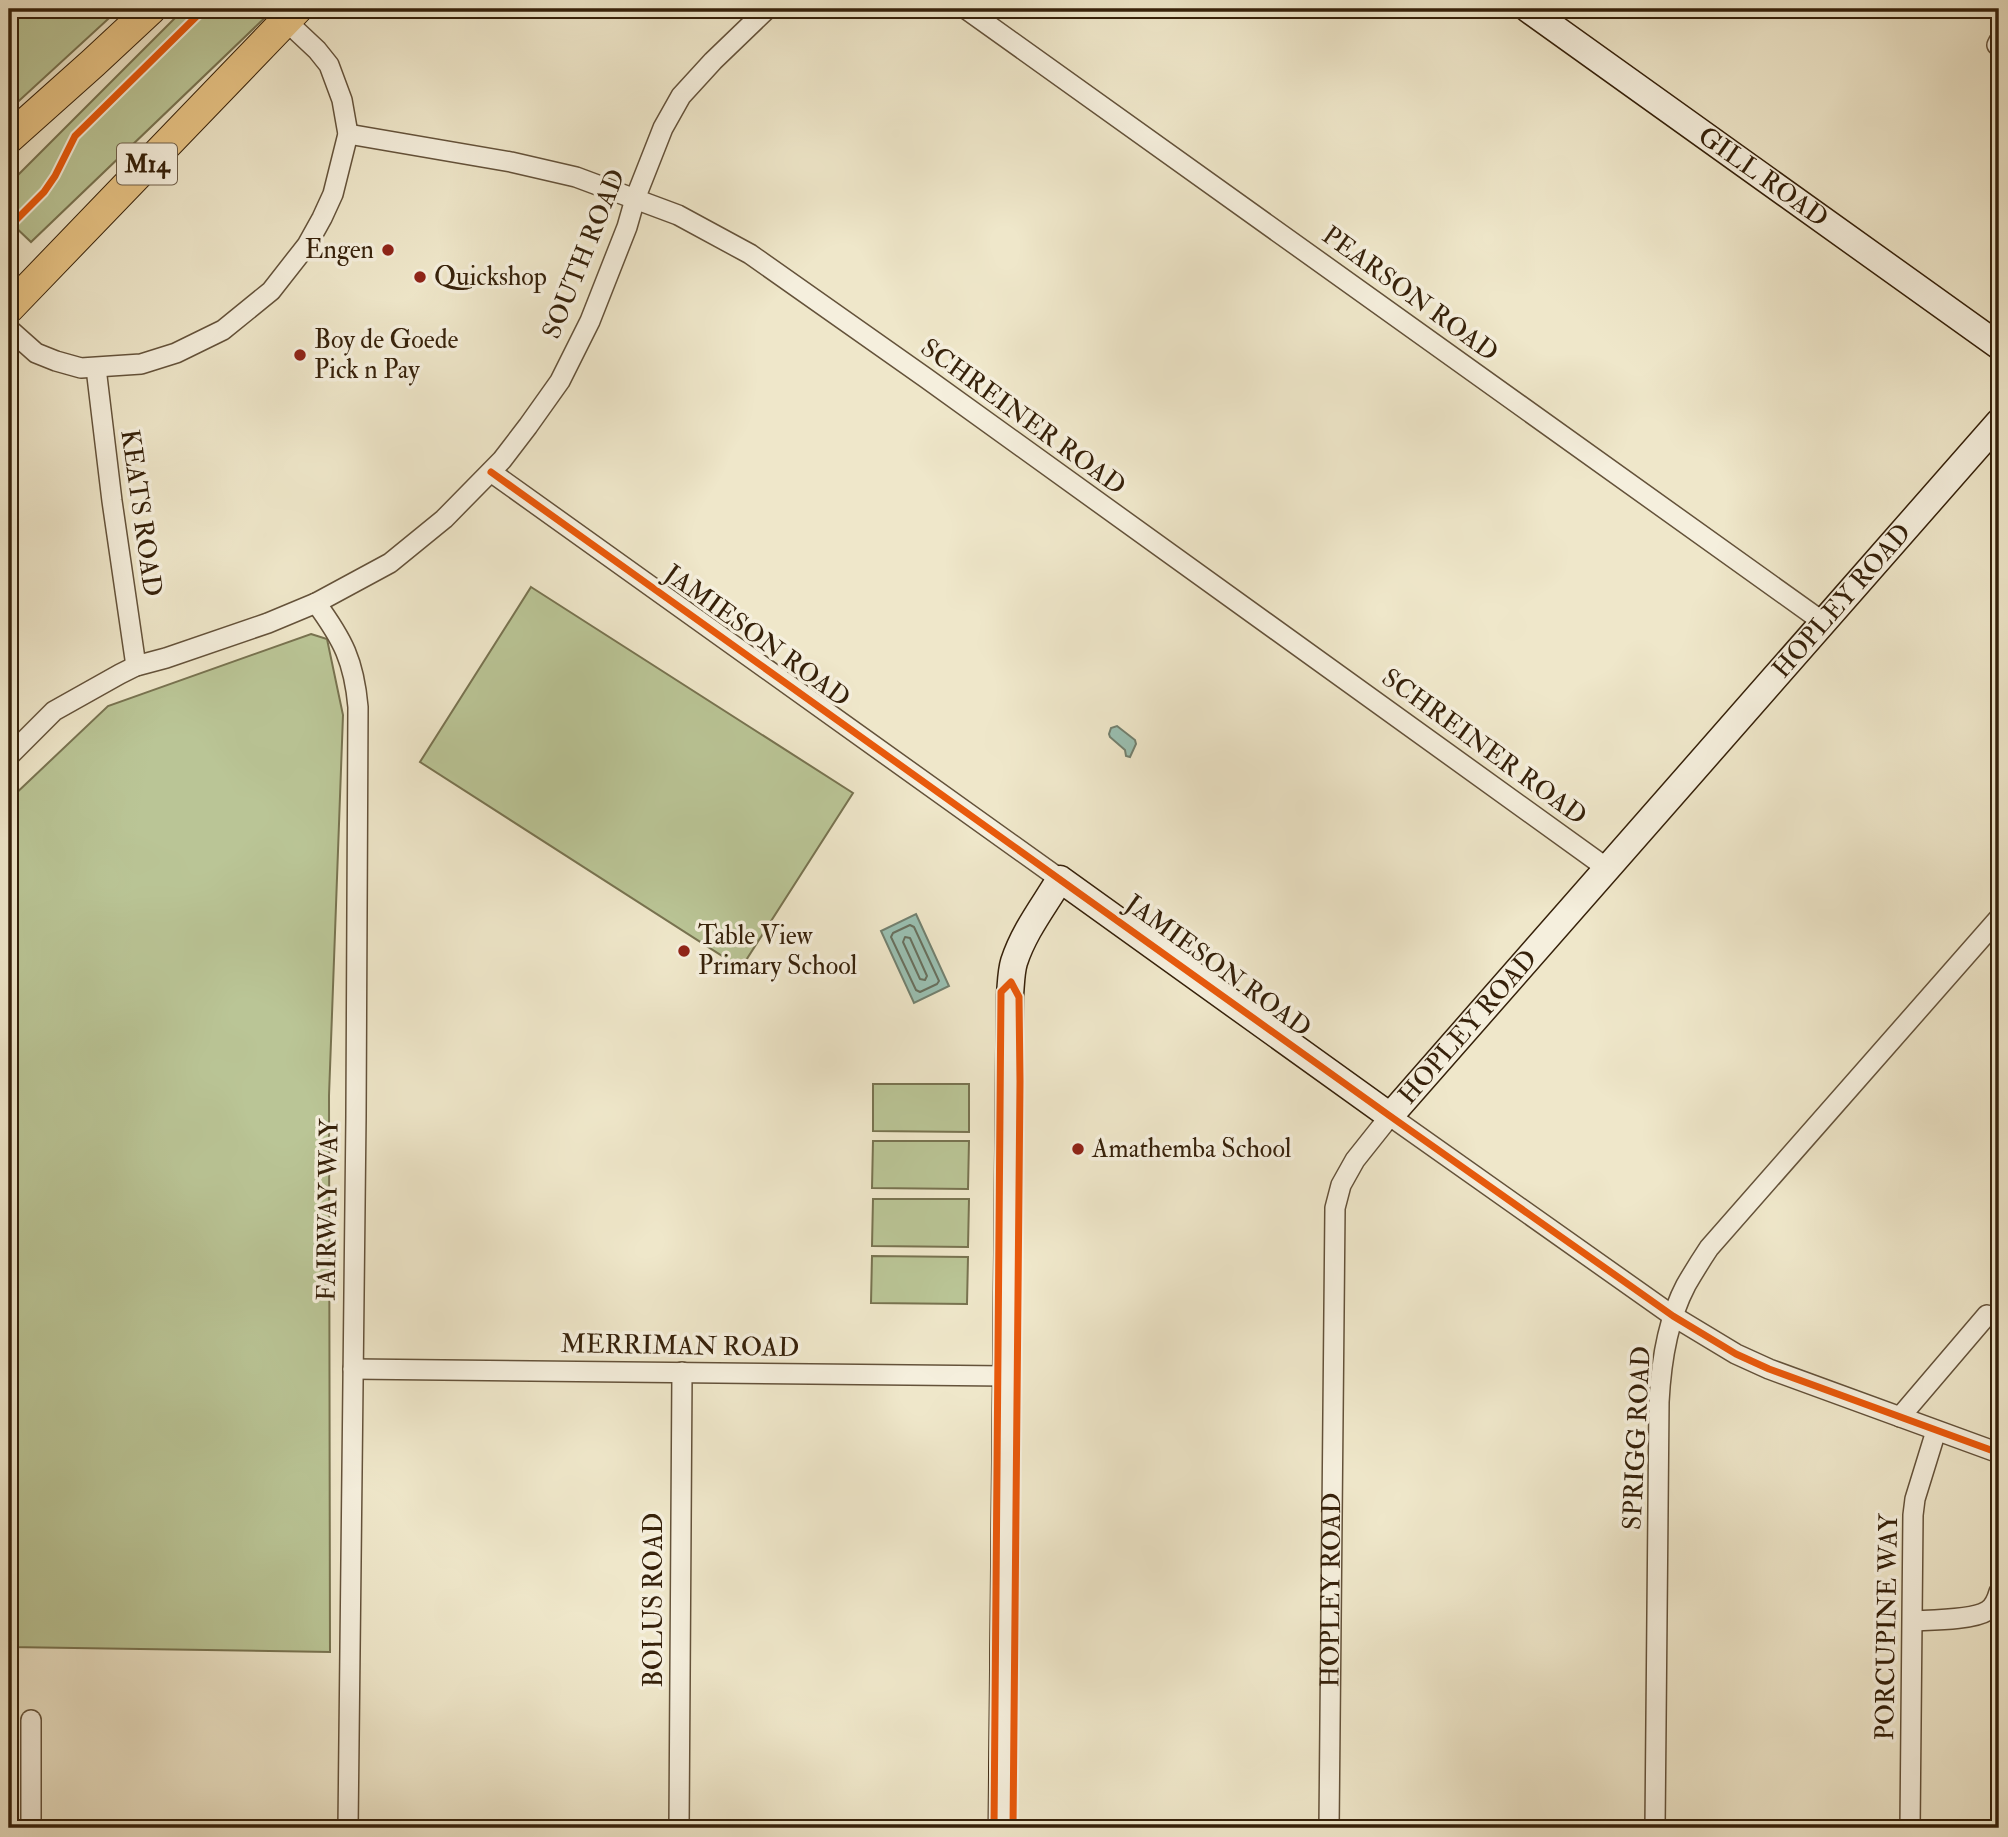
<svg xmlns="http://www.w3.org/2000/svg" width="2008" height="1837" font-family="'IM FELL Double Pica',serif">
  <style>
    .green { fill: #bac596; stroke: #787350; stroke-width: 2 }
    .water { fill: #9ac0b2; stroke: #72806f; stroke-width: 2 }
    .lines { fill: none; stroke-linecap: round; stroke-linejoin: round }
    .shore { stroke: #68705e; stroke-width: 2 }
    .street-casing { stroke: #64523a; stroke-width: 22 }
    .secondary-casing { stroke: #36210a; stroke-width: 29 }
    .primary-casing { stroke: #36210a; stroke-width: 32 }
    .street { stroke: #f5efdd; stroke-width: 19 }
    .secondary { stroke: #f5efdd; stroke-width: 26 }
    .primary { stroke: #e8c485; stroke-width: 30 }
    .cycleway-casing { stroke: #f5efdd; stroke-width: 11 }
    .cycleway { stroke: #e8590c; stroke-width: 7 }
    .poi-dot { fill: #8f2418; stroke: #f5efdd; stroke-width: 2.5 }
    .labels { text-anchor: middle; dominant-baseline: central; stroke-width: 7; stroke-linejoin: round; paint-order: stroke }
    .shield { fill: #f5efdd; stroke: #6f5f49; stroke-width: 2 }
    .shield-label { font-size: 24px; font-weight: bold; fill: #36210a }
    .street-label { font-size: 26px; fill: #36210a; stroke: #f5efdd }
    .poi-label { font-size: 26px; fill: #36210a; stroke: #f5efdd; text-anchor: start }
  </style>
  <rect width="100%" height="100%" fill="#efe7ca"/>
  <filter id="stains"><feTurbulence type="fractalNoise" baseFrequency=".00286" numOctaves="4"/><feColorMatrix values="0 0 0 0 .2 0 0 0 0 .09 0 0 0 0 .02 0 0 0 .5 -.17"/></filter>
  <radialGradient id="worn" r=".72"><stop offset=".6" stop-color="#630" stop-opacity="0"/><stop offset="1" stop-color="#630" stop-opacity=".3"/></radialGradient>
  <!-- green -->
  <g class="green">
    <polygon points="9,9 119,9 9,110"/>
    <polygon points="184,9 274,9 31,242 9,221 9,184"/>
    <polygon points="531,587 853,793 741,968 420,762"/>
    <polygon points="311,634 327,639 343,715 329,1096 330,1652 9,1647 9,800 108,706"/>
    <polygon points="873,1084 969,1084 969,1132 873,1131"/>
    <polygon points="873,1141 969,1141 968,1189 872,1188"/>
    <polygon points="873,1199 969,1199 968,1247 872,1246"/>
    <polygon points="872,1256 968,1257 967,1304 871,1303"/>
  </g>
  <!-- water -->
  <g class="water">
    <polygon points="1117,726 1135,740 1136,744 1130,757 1126,756 1125,750 1110,737 1109,734 1111,728"/>
    <polygon points="916,914 949,986 914,1003 881,931"/>
  </g>
  <g class="lines">
    <!-- shore -->
    <g class="shore">
      <polygon points="910,925 914,927 939,981 937,984 920,992 916,990 891,937 893,933"/>
      <polygon points="905,937 910,938 927,976 925,980 920,979 903,942"/>
    </g>
    <defs>
      <g id="street">
        <polyline points="966,9 1823,622"/>
        <polyline points="1997,45 1999,41"/>
        <polyline points="348,134 511,162 576,177 678,215 750,254 926,378 1608,869"/>
        <polyline points="9,329 36,353 56,361 81,368 141,364 176,353 223,330 271,291 307,245 322,218 333,194 348,134 342,100 329,65 317,50 285,20"/>
        <polyline points="96,368 112,501 136,666"/>
        <polyline points="491,472 1060,879"/>
        <path d="M316 603C343 640 354 661 358 707L356 1116 348 1828"/>
        <polyline points="9,756 54,711 120,674 136,666 166,658 268,623 316,603 390,563 444,519 502,460 528,426 560,381 590,321 627,227 635,199 663,128 681,96 713,61 767,9"/>
        <polyline points="353,1369 1006,1376"/>
        <polyline points="1900,1417 1987,1315"/>
        <path d="M1913 1621C1931 1620 1973 1620 1987 1611 1994 1607 1997 1599 1999 1592"/>
        <polyline points="31,1828 31,1720"/>
        <polyline points="679,1828 682,1372"/>
        <path id="s1" d="M1329 1828 1335 1208 1341 1185 1355 1160 1390 1116 1673 1316 1736 1354 1769 1369 1999 1453"/>
        <path d="M1655 1828 1659 1402C1661 1362 1667 1321 1686 1285 1693 1273 1701 1260 1709 1248L1999 918"/>
        <polyline points="1910,1828 1913,1515 1915,1499 1936,1431"/>
      </g>
      <g id="secondary">
        <path id="s2" d="M1528 9 1999 346"/>
        <path id="s3" d="M1002 1828 1010 995C1011 984 1011 972 1014 962 1024 931 1044 906 1060 879L1390 1116 1999 422"/>
      </g>
      <g id="primary">
        <polyline points="9,138 93,63 151,9"/>
        <polyline points="9,308 297,9"/>
      </g>
    </defs>
    <!-- street casing -->
    <use href="#street" class="street-casing"/>
    <!-- secondary casing -->
    <use href="#secondary" class="secondary-casing"/>
    <!-- primary casing -->
    <use href="#primary" class="primary-casing"/>
    <!-- street -->
    <use href="#street" class="street"/>
    <!-- secondary -->
    <use href="#secondary" class="secondary"/>
    <!-- primary -->
    <use href="#primary" class="primary"/>
    <defs>
      <g id="cycleway">
        <polyline points="9,227 44,192 55,176 75,136 204,9"/>
        <polyline points="491,472 1390,1116 1673,1316 1736,1354 1769,1369 1999,1453"/>
        <polyline points="994,1828 1001,992 1011,982 1019,997 1020,1081 1013,1828"/>
      </g>
    </defs>
    <!-- cycleway casing -->
    <use href="#cycleway" class="cycleway-casing"/>
    <!-- cycleway -->
    <use href="#cycleway" class="cycleway"/>
  </g>
  <!-- markers -->
  <g class="poi-dot">
    <circle cx="388" cy="250" r="7"/>
    <circle cx="420" cy="277" r="7"/>
    <circle cx="300" cy="355" r="7"/>
    <circle cx="684" cy="951" r="7"/>
    <circle cx="1078" cy="1149" r="7"/>
  </g>
  <g class="labels">
    <!-- shield labels -->
    <rect class="shield" x="117" y="143.5" width="60" height="41" rx="5"/>
    <g class="shield-label">
      <text x="147" y="164">M14</text>
    </g>
    <!-- street labels -->
    <g class="street-label">
      <text stroke="none"><textPath href="#s2" startOffset="289">GILL ROAD</textPath></text>
      <text transform="translate(584 254) rotate(-68)">SOUTH ROAD</text>
      <text transform="translate(1410 294) rotate(36)">PEARSON ROAD</text>
      <text transform="translate(1023 417) rotate(36)">SCHREINER ROAD</text>
      <text transform="translate(141 513) rotate(82)">KEATS ROAD</text>
      <text stroke="none"><textPath href="#s3" startOffset="2053">HOPLEY ROAD</textPath></text>
      <text transform="translate(757 636) rotate(36)">JAMIESON ROAD</text>
      <text transform="translate(1484 747) rotate(36)">SCHREINER ROAD</text>
      <text transform="translate(1218 966) rotate(36)">JAMIESON ROAD</text>
      <text stroke="none"><textPath href="#s3" startOffset="1486">HOPLEY ROAD</textPath></text>
      <text transform="translate(328 1210) rotate(-89)">FAIRWAY WAY</text>
      <text transform="translate(680 1346) rotate(1)">MERRIMAN ROAD</text>
      <text transform="translate(1637 1438) rotate(-87)">SPRIGG ROAD</text>
      <text stroke="none"><textPath href="#s1" startOffset="238">HOPLEY ROAD</textPath></text>
      <text transform="translate(654 1600) rotate(-90)">BOLUS ROAD</text>
      <text transform="translate(1887 1627) rotate(-89)">PORCUPINE WAY</text>
    </g>
    <!-- poi labels -->
    <g class="poi-label">
      <text x="374" y="250" text-anchor="end">Engen</text>
      <text x="434" y="277">Quickshop</text>
      <text x="314" y="340">Boy de Goede<tspan x="314" dy="30">Pick n Pay</tspan></text>
      <text x="698" y="936">Table View<tspan x="698" dy="30">Primary School</tspan></text>
      <text x="1092" y="1149">Amathemba School</text>
    </g>
  </g>
  <!-- margin -->
  <rect width="2008" height="1837" fill="none" stroke="#efe7ca" stroke-width="35"/>
  <rect x="10" y="10" width="1987" height="1816" fill="none" stroke="#36210a" stroke-width="3.5"/>
  <rect x="18" y="18" width="1973" height="1802" fill="none" stroke="#36210a" stroke-width="2"/>
  <rect width="100%" height="100%" filter="url(#stains)"/>
  <rect width="100%" height="100%" fill="url(#worn)"/>
</svg>
